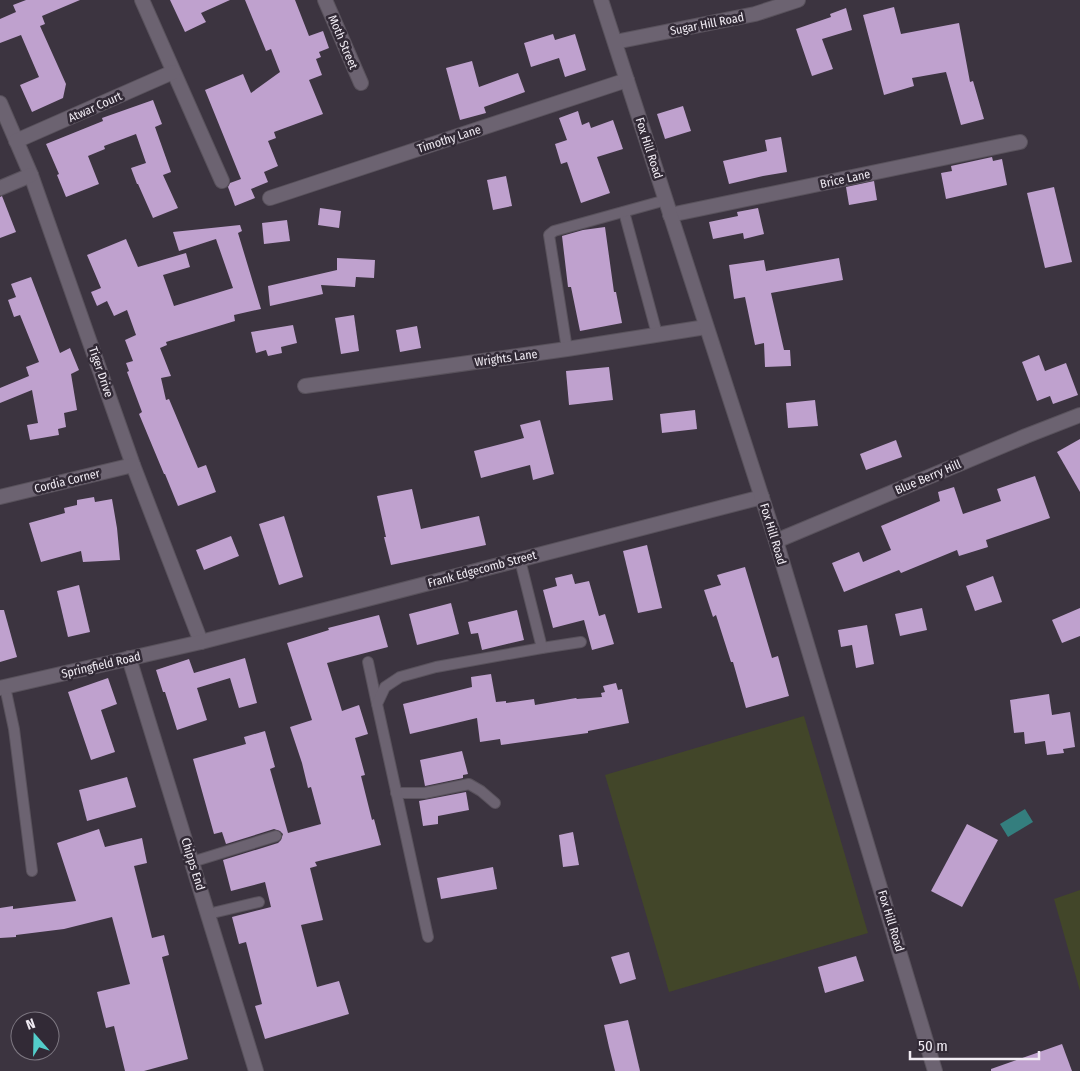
<svg xmlns="http://www.w3.org/2000/svg" width="1080" height="1071" font-family="'Fira Sans Condensed',sans-serif">
  <style>
    .green { fill: #424629 }
    .water { fill: #347e7e }
    .building { fill: #bfa1ce }
    .lines { fill: none; stroke-linecap: round; stroke-linejoin: round }
    .service-casing { stroke: #59525c; stroke-width: 12 }
    .minor-casing { stroke: #59525c; stroke-width: 16 }
    .secondary-casing { stroke: #59525c; stroke-width: 16 }
    .service { stroke: #6c6371; stroke-width: 10 }
    .minor { stroke: #6c6371; stroke-width: 14 }
    .secondary { stroke: #6c6371; stroke-width: 14 }
    .labels { text-anchor: middle; dominant-baseline: central; stroke-width: 5; stroke-linejoin: round; paint-order: stroke }
    .street-label { font-size: 12px; fill: #f1ecf4; stroke: #322a36 }
  </style>
  <rect width="100%" height="100%" fill="#3c3440"/>
  <!-- green -->
  <g class="green">
    <polygon points="804,716 868,933 669,992 605,775"/>
    <polygon points="1080,890 1080,991 1054,899"/>
  </g>
  <!-- water -->
  <polygon class="water" points="1025,809 1033,822 1008,837 1000,824"/>
  <!-- building -->
  <g class="building">
    <polygon points="26,0 80,0 42,16 45,24 40,26 66,84 63,98 32,112 20,85 39,77 21,35 0,43 0,19 16,12 13,5"/>
    <polygon points="170,0 230,0 201,13 206,22 185,32"/>
    <polygon points="245,0 295,0 309,36 323,31 329,48 319,52 321,57 316,59 322,75 309,80 323,114 274,132 276,138 268,141 278,166 264,172 268,182 251,189 255,198 235,206 228,187 230,183 241,179 205,90 243,74 251,93 280,72 271,49 266,51"/>
    <polygon points="894,7 901,34 959,23 970,82 973,81 984,119 961,125 946,72 912,78 914,86 884,95 863,15"/>
    <polygon points="846,8 852,30 822,39 833,69 812,76 796,29 831,17 830,14"/>
    <polygon points="553,34 555,40 575,34 586,70 565,77 559,58 531,67 524,43"/>
    <polygon points="472,61 479,87 518,73 525,92 484,107 486,113 460,120 446,68"/>
    <polygon points="153,100 162,124 155,127 171,172 163,175 178,208 153,218 138,184 137,184 131,168 146,163 136,134 104,146 105,149 88,156 99,184 66,197 57,175 59,174 46,144 103,121 102,118"/>
    <polygon points="683,106 691,131 665,139 657,114"/>
    <polygon points="578,111 582,125 589,122 591,128 613,120 623,149 597,157 610,193 581,203 567,162 561,164 555,144 567,140 559,118"/>
    <polygon points="781,137 787,172 763,176 729,184 723,161 767,151 765,140"/>
    <polygon points="992,157 993,161 1002,159 1007,185 946,199 941,173 952,171 951,166"/>
    <polygon points="506,176 512,206 493,210 487,180"/>
    <polygon points="874,181 877,200 849,205 846,187"/>
    <polygon points="1054,187 1072,262 1045,268 1027,193"/>
    <polygon points="2,196 16,232 0,238 0,197"/>
    <polygon points="320,208 341,211 339,228 318,225"/>
    <polygon points="758,208 764,234 744,239 743,233 713,239 709,222 738,216 737,212"/>
    <polygon points="287,220 290,241 264,244 262,223"/>
    <polygon points="240,225 242,231 238,233 261,309 234,315 235,321 166,342 167,345 160,348 171,376 161,378 166,400 169,399 198,468 206,465 216,492 178,506 165,474 164,474 139,414 142,412 127,372 129,371 126,363 133,361 125,340 136,335 127,310 114,316 107,301 97,306 91,292 101,288 87,255 126,239 138,267 186,253 190,267 163,275 174,306 233,288 216,239 179,251 173,232"/>
    <polygon points="605,227 614,292 616,292 622,323 580,331 571,287 568,287 562,236 583,230"/>
    <polygon points="337,258 375,260 374,278 356,277 355,287 321,285 323,294 270,306 268,286 337,270"/>
    <polygon points="839,258 843,280 771,293 784,350 790,350 791,366 765,367 764,343 755,345 745,297 734,299 729,265 764,260 766,271"/>
    <polygon points="31,277 60,353 70,348 79,370 71,374 77,410 64,413 66,427 58,429 59,435 30,440 27,425 38,423 32,390 0,403 0,388 29,376 26,367 39,362 20,315 14,317 8,300 16,297 11,284"/>
    <polygon points="354,315 359,351 341,354 335,318"/>
    <polygon points="293,325 297,343 281,347 282,353 268,356 266,350 256,353 251,332"/>
    <polygon points="417,326 421,348 400,352 396,330"/>
    <polygon points="1039,355 1045,371 1066,363 1078,395 1053,404 1050,396 1037,401 1022,362"/>
    <polygon points="609,367 613,400 569,405 566,371"/>
    <polygon points="815,400 818,426 788,428 786,403"/>
    <polygon points="695,410 697,429 662,433 660,414"/>
    <polygon points="540,420 554,474 533,480 530,465 481,478 474,451 524,438 520,425"/>
    <polygon points="1080,439 1080,492 1057,452"/>
    <polygon points="896,440 902,457 866,470 860,454"/>
    <polygon points="1035,476 1050,518 986,540 988,547 959,556 957,550 901,573 899,570 844,592 832,563 859,552 863,562 891,550 881,526 940,501 938,492 954,487 963,514 1001,501 997,489"/>
    <polygon points="412,489 421,529 479,516 486,545 391,565 384,537 386,537 377,496"/>
    <polygon points="94,497 95,502 112,499 117,528 120,560 83,562 81,551 41,562 29,523 65,513 64,508 77,505 77,500"/>
    <polygon points="284,516 303,577 279,585 259,524"/>
    <polygon points="231,536 239,556 204,570 196,550"/>
    <polygon points="647,545 662,608 638,613 623,551"/>
    <polygon points="745,567 772,658 778,656 789,696 746,708 733,662 731,662 716,615 713,617 704,590 721,585 717,575"/>
    <polygon points="572,574 575,584 589,581 599,616 605,614 614,644 592,650 584,620 553,628 543,590 557,586 555,578"/>
    <polygon points="993,576 1002,602 975,611 966,586"/>
    <polygon points="79,585 90,632 68,637 57,591"/>
    <polygon points="451,603 459,634 417,645 409,614"/>
    <polygon points="922,608 927,630 900,636 895,614"/>
    <polygon points="1080,608 1080,636 1062,643 1052,620"/>
    <polygon points="0,610 4,610 17,657 0,662"/>
    <polygon points="517,610 524,640 482,650 478,633 471,634 468,622"/>
    <polygon points="379,615 388,647 327,663 342,711 359,705 368,734 355,738 365,775 361,776 372,820 374,819 381,845 315,862 317,866 310,868 323,920 301,925 317,987 339,981 349,1014 265,1039 255,1006 262,1004 246,942 239,944 232,917 271,907 265,882 231,891 223,860 278,843 281,840 283,834 280,831 274,829 226,844 222,832 214,834 193,759 246,744 244,737 265,731 275,767 270,769 288,833 321,824 311,787 308,788 302,763 290,727 312,720 287,643 329,630 328,628"/>
    <polygon points="867,625 874,664 856,668 852,645 841,647 838,630"/>
    <polygon points="245,658 257,703 239,708 230,678 197,688 207,720 177,730 165,692 163,692 156,670 189,659 194,673"/>
    <polygon points="491,674 496,702 506,701 506,703 534,699 535,705 576,698 577,699 602,697 601,693 605,692 603,686 616,683 618,690 622,689 629,723 588,731 588,733 501,745 500,739 480,742 477,718 410,734 403,704 472,687 471,677"/>
    <polygon points="108,678 117,704 101,710 115,752 91,760 68,692"/>
    <polygon points="1049,694 1052,715 1070,712 1075,747 1063,749 1064,753 1047,755 1045,741 1025,744 1024,732 1014,733 1010,700"/>
    <polygon points="462,751 468,774 463,775 463,778 425,786 420,760"/>
    <polygon points="127,777 136,807 87,821 79,790"/>
    <polygon points="466,792 469,810 438,816 438,824 423,826 419,801"/>
    <polygon points="967,824 998,840 962,907 931,891"/>
    <polygon points="99,829 105,847 142,838 147,863 134,866 152,938 164,935 169,955 162,957 188,1059 144,1071 125,1071 114,1026 106,1028 97,992 130,984 112,917 64,929 16,935 16,937 0,938 0,908 13,906 13,909 76,901 57,843"/>
    <polygon points="573,832 579,865 563,867 559,835"/>
    <polygon points="493,867 497,889 441,899 437,878"/>
    <polygon points="629,952 636,979 620,984 611,957"/>
    <polygon points="856,956 864,981 825,993 818,967"/>
    <polygon points="628,1020 633,1041 640,1071 615,1071 609,1047 604,1025"/>
    <polygon points="1062,1044 1072,1071 991,1071 991,1069"/>
  </g>
  <g class="lines">
    <defs>
      <g id="service">
        <polyline points="624,212 657,334"/>
        <polyline points="567,349 549,235 554,231 666,200"/>
        <polyline points="542,648 581,642"/>
        <polyline points="368,662 377,704"/>
        <polyline points="5,687 14,729 32,871"/>
        <polyline points="396,793 425,793 469,784 481,791 495,803"/>
        <polyline points="192,862 276,836"/>
        <polyline points="208,914 259,902"/>
        <polyline points="428,937 377,704 385,687 400,677 436,667 542,648 520,560"/>
      </g>
      <g id="minor">
        <polyline points="142,0 222,181"/>
        <polyline points="325,0 361,83"/>
        <polyline points="615,42 755,14 798,0"/>
        <polyline points="0,103 31,175 133,465 201,642"/>
        <polyline points="16,141 173,72"/>
        <polyline points="0,188 31,175"/>
        <polyline points="270,198 627,80"/>
        <polyline points="670,215 1020,142"/>
        <polyline points="305,386 567,349 706,327"/>
        <polyline points="0,497 133,465"/>
        <polyline points="776,541 1026,436 1080,415"/>
        <polyline points="129,658 256,1071"/>
        <polyline points="0,688 201,642 762,497"/>
      </g>
      <polyline id="secondary" points="601,0 776,541 935,1071"/>
    </defs>
    <!-- service casing -->
    <use href="#service" class="service-casing"/>
    <!-- minor casing -->
    <use href="#minor" class="minor-casing"/>
    <!-- secondary casing -->
    <use href="#secondary" class="secondary-casing"/>
    <!-- service -->
    <use href="#service" class="service"/>
    <!-- minor -->
    <use href="#minor" class="minor"/>
    <!-- secondary -->
    <use href="#secondary" class="secondary"/>
  </g>
  <g class="labels">
    <!-- street labels -->
    <g class="street-label">
      <text transform="translate(707 24) rotate(-11)">Sugar Hill Road</text>
      <text transform="translate(343 42) rotate(67)">Moth Street</text>
      <text transform="translate(95 107) rotate(-24)">Atwar Court</text>
      <text transform="translate(449 139) rotate(-18)">Timothy Lane</text>
      <text transform="translate(649 148) rotate(72)">Fox Hill Road</text>
      <text transform="translate(845 179) rotate(-12)">Brice Lane</text>
      <text transform="translate(506 358) rotate(-8)">Wrights Lane</text>
      <text transform="translate(101 372) rotate(71)">Tiger Drive</text>
      <text transform="translate(928 477) rotate(-23)">Blue Berry Hill</text>
      <text transform="translate(67 481) rotate(-14)">Cordia Corner</text>
      <text transform="translate(773 534) rotate(73)">Fox Hill Road</text>
      <text transform="translate(482 569) rotate(-15)">Frank Edgecomb Street</text>
      <text transform="translate(101 665) rotate(-13)">Springfield Road</text>
      <text transform="translate(193 864) rotate(73)">Chipps End</text>
      <text transform="translate(891 921) rotate(73)">Fox Hill Road</text>
    </g>
  </g>
  <!-- north arrow -->
  <g transform="translate(35 1036) rotate(340)"><circle r="24" fill="#322a36" stroke="#7e7882"/>
  <path d="M0-4L9 19L0 12L-9 19Z" fill="#53cdca"/>
  <text y="-8" font-size="14" font-weight="bold" text-anchor="middle" fill="#f1ecf4">N</text>
  </g>
  <!-- scale -->
  <path d="M910 1051v8h129v-8" fill="none" stroke="#f1ecf4" stroke-width="2.5"/>
  <text x="918" y="1051" font-size="15" fill="#f1ecf4" stroke="#322a36" stroke-width="4" paint-order="stroke">50 m</text>
</svg>
